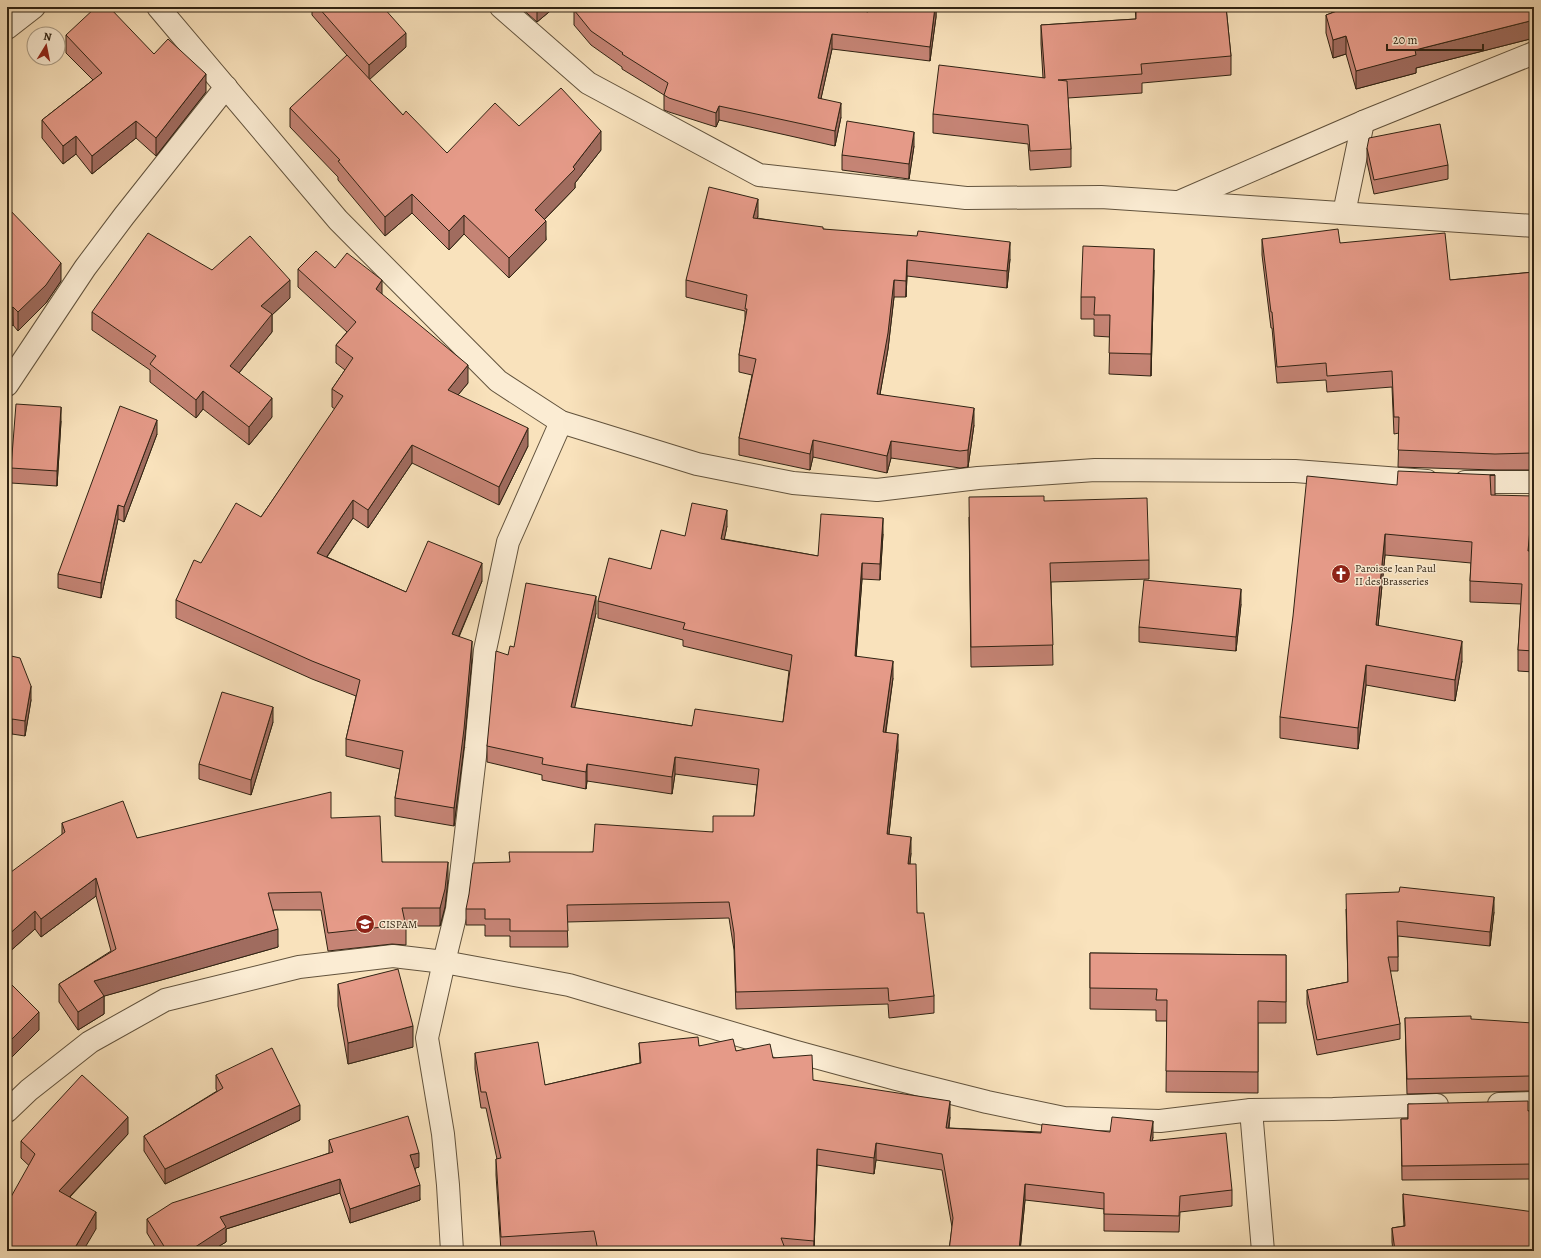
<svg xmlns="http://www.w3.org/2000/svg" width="1541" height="1258" font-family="Alegreya,serif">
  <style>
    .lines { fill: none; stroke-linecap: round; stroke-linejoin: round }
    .minor-casing { stroke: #62533d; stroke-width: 24 }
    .minor { stroke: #fbecd3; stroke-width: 22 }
    .wall { fill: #c58475; stroke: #302313 }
    .shaded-wall { fill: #a06c5f; stroke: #302313 }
    .building { fill: #e59a88; stroke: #302313 }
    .labels { text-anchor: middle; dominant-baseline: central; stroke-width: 3; stroke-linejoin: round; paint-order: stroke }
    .poi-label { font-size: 11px; fill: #302313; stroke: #fbecd3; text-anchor: start }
  </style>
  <rect width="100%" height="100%" fill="#f9e2bc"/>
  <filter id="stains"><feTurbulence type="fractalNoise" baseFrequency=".005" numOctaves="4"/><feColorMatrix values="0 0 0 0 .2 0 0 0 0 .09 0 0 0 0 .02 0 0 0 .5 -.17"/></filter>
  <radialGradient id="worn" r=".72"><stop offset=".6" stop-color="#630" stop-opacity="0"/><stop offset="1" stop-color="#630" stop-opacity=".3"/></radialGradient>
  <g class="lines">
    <defs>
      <g id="minor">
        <polyline points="158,7 338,220 498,381 561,422 697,464 793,483 877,490 978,478 1095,470 1295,471 1427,481"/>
        <polyline points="501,7 588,83 759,175 966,198 1101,197 1534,226"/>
        <polyline points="7,28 34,7"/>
        <polyline points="1181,201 1363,122 1534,53"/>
        <polyline points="1344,213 1363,122"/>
        <polyline points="7,385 85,268 124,216 226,87"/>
        <polyline points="1465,482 1534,482"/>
        <polyline points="1499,1104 1534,1103"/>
        <polyline points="1251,1110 1263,1251"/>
        <polyline points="7,1111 29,1090 90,1042 165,1000 299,967 393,956 444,962 457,909 476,748 485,650 508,542 561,422"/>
        <polyline points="452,1251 448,1185 443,1134 427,1038 444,962 569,985 793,1051 896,1079 987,1102 1064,1118 1160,1121 1251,1110 1333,1109 1437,1105"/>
      </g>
    </defs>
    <!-- minor casing -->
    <use href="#minor" class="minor-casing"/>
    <!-- minor -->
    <use href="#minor" class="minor"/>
  </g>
  <!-- wall -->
  <g class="wall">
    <polygon points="312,7 318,7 406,47 369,79 403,115 447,153 519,126 601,150 575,183 575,188 544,220 546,240 509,278 464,234 449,250 412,213 385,236 338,180 338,177 290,127 290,108 352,61 312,15"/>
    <polygon points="520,7 555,7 537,22"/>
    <polygon points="936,7 936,17 930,61 832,49 821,98 841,117 835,146 719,120 716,127 669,112 664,110 664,95 622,69 622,67 591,45 574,25 574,10 868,12"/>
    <polygon points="1135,7 1226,7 1231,56 1231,75 1142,83 1142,93 1068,98 1071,149 1071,167 1030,170 1028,144 933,133 933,114 1043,78 1041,44 1041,25 1136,19"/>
    <polygon points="1330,7 1534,7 1534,38 1416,68 1416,73 1356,89 1346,54 1333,58 1326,33 1326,15 1332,13"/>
    <polygon points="66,35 154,54 206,92 156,156 136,138 92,174 76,154 63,164 42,138 42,120 93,80 66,53"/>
    <polygon points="914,146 909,179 842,170 842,155"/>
    <polygon points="1367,148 1448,165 1448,179 1374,194 1367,162"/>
    <polygon points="7,207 61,281 46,303 18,331 13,325"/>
    <polygon points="758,216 757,218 823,229 1010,259 1007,288 907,276 906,297 894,297 888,349 880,394 974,425 968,467 960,468 891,458 887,473 813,457 810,470 739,455 739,438 752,375 739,372 739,355 745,320 745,311 686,297 686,280"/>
    <polygon points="1262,239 1340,243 1450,280 1534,272 1534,435 1531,470 1495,470 1398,467 1399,433 1394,434 1392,387 1327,392 1326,380 1277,383 1272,328 1271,328 1262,255"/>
    <polygon points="335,268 382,295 468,383 458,395 528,446 499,505 412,463 368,528 353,518 327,557 406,592 482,581 459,637 472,659 464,747 454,826 395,816 395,798 400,769 346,756 346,739 356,696 312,679 176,618 176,600 201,563 261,517 335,409 332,407 332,389 345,370 336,363 336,345 347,332 298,287 298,269"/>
    <polygon points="212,270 290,298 272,315 272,332 239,373 272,417 249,445 203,409 196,418 150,382 150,370 92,330 92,312"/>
    <polygon points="1154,270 1151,376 1109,374 1110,337 1094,336 1094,319 1081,319 1081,297"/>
    <polygon points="61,421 57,486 11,483 11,468"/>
    <polygon points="157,434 124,522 118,519 101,598 58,588 58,574"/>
    <polygon points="1495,475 1495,495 1533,517 1530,551 1534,551 1534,672 1518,671 1518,650 1521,604 1470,602 1470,581 1471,563 1385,555 1378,626 1462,661 1455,701 1366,685 1358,749 1280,738 1280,717 1397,485"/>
    <polygon points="1044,501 1149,560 1149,579 1051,582 1053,665 971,667 969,517"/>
    <polygon points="727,526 724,539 818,556 883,534 880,580 862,579 856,656 893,678 886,732 898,750 889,834 911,853 910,864 917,913 934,996 934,1013 889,1018 888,1004 736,1009 734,950 729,918 567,922 568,947 510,947 510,936 485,936 485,925 466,925 466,909 509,862 593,852 713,832 754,816 757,785 675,774 672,794 587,781 586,789 542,780 542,775 487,762 487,746 508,655 514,647 596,613 574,708 692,726 783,722 789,671 683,646 683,640 598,618 598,601 651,569 685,536"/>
    <polygon points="1241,604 1236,651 1139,642 1139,627"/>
    <polygon points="7,655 31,700 25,736 12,734"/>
    <polygon points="273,722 251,795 199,779 199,764"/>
    <polygon points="331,818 382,862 448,880 445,907 440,926 406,926 406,945 392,944 328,951 321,910 273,910 278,947 104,996 104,1014 78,1030 59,1002 59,984 111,951 96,896 41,937 35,929 7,954 62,834 62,823 137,838"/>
    <polygon points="1346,909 1494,912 1490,946 1398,936 1398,971 1390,971 1400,1024 1400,1039 1317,1055 1307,1004 1307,990 1348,982"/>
    <polygon points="1090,953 1286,955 1286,1023 1258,1023 1258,1093 1166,1092 1167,1021 1156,1021 1156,1010 1090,1009"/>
    <polygon points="338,984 413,1047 348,1064 338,1006"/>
    <polygon points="1405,1018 1533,1038 1530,1091 1407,1094"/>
    <polygon points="639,1043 699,1046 736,1051 773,1058 813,1080 950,1117 949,1128 1153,1137 1152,1141 1232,1190 1232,1206 1180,1212 1179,1232 1104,1231 1104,1209 1025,1200 1020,1251 949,1251 952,1227 942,1170 876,1160 874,1174 817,1165 814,1251 595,1251 594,1247 529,1251 501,1251 496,1175 496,1159 497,1159 486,1108 481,1108 475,1069 475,1053 545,1085 640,1063"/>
    <polygon points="216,1075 300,1120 165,1184 144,1151 144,1136 217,1091 216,1089"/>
    <polygon points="1408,1104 1534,1111 1534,1179 1402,1180 1401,1119 1408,1119"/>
    <polygon points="128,1134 70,1197 96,1229 21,1158 21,1141"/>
    <polygon points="329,1140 419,1167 415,1168 420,1200 350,1223 340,1193 226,1229 226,1242 211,1251 158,1251 147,1233 147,1219 329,1153"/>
    <polygon points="1403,1194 1534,1251 1393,1251 1392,1242 1392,1228 1404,1226 1403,1208"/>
  </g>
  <!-- shaded-wall -->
  <g class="shaded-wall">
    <polygon points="538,7 555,7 537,22 537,8"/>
    <polygon points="935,7 936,7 936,17 930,61 930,47"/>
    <polygon points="1534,20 1534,38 1416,68 1416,73 1356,89 1356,71 1415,50"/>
    <polygon points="406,33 406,47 369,80 369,65"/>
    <polygon points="832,34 832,49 818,112 818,98"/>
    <polygon points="1346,36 1346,54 1333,58 1333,40"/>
    <polygon points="206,74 206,92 156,156 156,138"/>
    <polygon points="841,103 841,117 835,146 835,131"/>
    <polygon points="719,106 719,120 716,127 716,113"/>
    <polygon points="136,121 136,138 92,174 92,156"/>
    <polygon points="601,131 601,150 575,183 575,188 535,229 535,210 573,167"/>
    <polygon points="914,132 914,146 909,179 909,164"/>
    <polygon points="76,136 76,154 63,164 63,146"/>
    <polygon points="412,194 412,213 385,236 385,217"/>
    <polygon points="758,199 758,216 753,234 753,218"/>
    <polygon points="464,215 464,234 449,250 449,231"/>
    <polygon points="546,221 546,240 509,278 509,258"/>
    <polygon points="1010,242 1010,259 1007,288 1007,271"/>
    <polygon points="1154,249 1154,270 1151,376 1151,354"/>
    <polygon points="907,260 907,276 906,297 906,281"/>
    <polygon points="61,263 61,281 46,303 18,331 18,312"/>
    <polygon points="290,280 290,298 272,315 272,332 230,384 230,366 261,306"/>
    <polygon points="382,280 382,298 376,289"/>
    <polygon points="894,280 894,297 888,349 877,411 877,394"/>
    <polygon points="13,307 13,325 7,330 7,311"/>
    <polygon points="468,365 468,383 448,407 448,390"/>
    <polygon points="203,391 203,409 196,418 196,400"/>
    <polygon points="272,398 272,417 249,445 249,427"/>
    <polygon points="61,407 61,421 57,486 57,471"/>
    <polygon points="974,408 974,425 968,467 968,450"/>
    <polygon points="1534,419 1534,435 1531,470 1531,453"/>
    <polygon points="157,420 157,434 124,522 124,507"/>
    <polygon points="528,428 528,446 499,505 499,487"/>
    <polygon points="813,440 813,457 810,470 810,454"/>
    <polygon points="891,441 891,458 887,473 887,456"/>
    <polygon points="412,445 412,463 368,528 368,510"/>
    <polygon points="7,469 8,469 8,483 7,484"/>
    <polygon points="1533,496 1533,517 1528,572 1528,551"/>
    <polygon points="353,500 353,518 317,571 317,553"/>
    <polygon points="118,505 118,519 101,598 101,583"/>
    <polygon points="727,510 727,526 721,556 721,539"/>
    <polygon points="883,518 883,534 880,580 880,564"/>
    <polygon points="1385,534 1385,555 1376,646 1376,625"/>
    <polygon points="482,563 482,581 452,652 452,634"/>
    <polygon points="862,563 862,579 855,672 855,656"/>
    <polygon points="1241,589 1241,604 1236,651 1236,637"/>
    <polygon points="596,596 596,613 571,724 571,707"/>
    <polygon points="472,641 472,659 464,747 454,826 454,808"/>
    <polygon points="1462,641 1462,661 1455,701 1455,680"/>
    <polygon points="893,661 893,678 883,749 883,732"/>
    <polygon points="1366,665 1366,685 1358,749 1358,728"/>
    <polygon points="31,686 31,700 25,736 25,721"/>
    <polygon points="273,707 273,722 251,795 251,780"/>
    <polygon points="12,719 12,734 7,752 7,737"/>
    <polygon points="898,734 898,750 887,851 887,834"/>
    <polygon points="675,757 675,774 672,794 672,777"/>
    <polygon points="587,764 587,781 586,789 586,772"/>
    <polygon points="911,837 911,853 908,880 908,864"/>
    <polygon points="448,862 448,880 445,907 440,926 440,908"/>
    <polygon points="96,878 96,896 41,937 41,919"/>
    <polygon points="1494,897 1494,912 1490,946 1490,932"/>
    <polygon points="35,911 35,929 7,954 7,936"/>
    <polygon points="278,929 278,947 94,999 94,981"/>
    <polygon points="104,996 104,1014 78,1030 78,1012"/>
    <polygon points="39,1012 39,1030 7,1062 7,1044"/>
    <polygon points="1533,1023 1533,1038 1530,1091 1530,1076"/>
    <polygon points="413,1026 413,1047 348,1064 348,1043"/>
    <polygon points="950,1101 950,1117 946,1144 946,1128"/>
    <polygon points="300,1105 300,1120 165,1184 165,1169"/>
    <polygon points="128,1117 128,1134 59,1208 59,1191"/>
    <polygon points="1153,1121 1153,1137 1150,1158 1150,1141"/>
    <polygon points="876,1143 876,1160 874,1174 874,1158"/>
    <polygon points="817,1149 817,1165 814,1251 814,1241"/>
    <polygon points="419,1153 419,1167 410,1170 410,1155"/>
    <polygon points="340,1179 340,1193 226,1229 226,1242 211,1251 189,1251 220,1217"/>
    <polygon points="1025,1184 1025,1200 1020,1251 1019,1251"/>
    <polygon points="420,1185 420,1200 350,1223 350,1209"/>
    <polygon points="96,1212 96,1229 83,1251 73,1251"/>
  </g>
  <!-- building -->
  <g class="building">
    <polygon points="96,7 109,7 154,54 168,39 206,74 156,138 136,121 92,156 76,136 63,146 42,120 102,73 66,35"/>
    <polygon points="318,7 383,7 406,33 369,65"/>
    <polygon points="578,7 847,7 868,12 869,7 935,7 930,47 832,34 818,98 841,103 835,131 719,106 716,113 669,98 664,95 668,83 622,54 623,53 591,31 574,10"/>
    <polygon points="1136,7 1226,7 1231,56 1141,64 1142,74 1058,80 1067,81 1071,149 1030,151 1028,125 933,114 939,65 1045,78 1041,25 1136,19"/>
    <polygon points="1336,7 1534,7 1534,20 1415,50 1416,55 1356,71 1346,36 1333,40 1326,15 1337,11"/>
    <polygon points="347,55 403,115 406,111 447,153 495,103 519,126 561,88 601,131 573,167 575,169 535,210 546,221 509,258 464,215 449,231 412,194 385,217 338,161 340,160 290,108"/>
    <polygon points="847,121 914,132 909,164 842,155"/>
    <polygon points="1440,124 1448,165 1374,180 1367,148 1369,138"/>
    <polygon points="709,187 758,199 753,218 823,227 823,229 917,236 918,231 1010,242 1007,271 907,260 906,281 894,280 888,333 877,394 974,408 968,450 960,451 891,441 887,456 813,440 810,454 739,438 756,359 739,355 747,309 745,309 747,295 686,280"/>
    <polygon points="7,207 61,263 46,285 18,312 13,307 7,311"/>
    <polygon points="1338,229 1340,243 1445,233 1450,280 1534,272 1534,419 1531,453 1495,454 1398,450 1399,417 1394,417 1392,371 1327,376 1326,363 1277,367 1272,312 1271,312 1262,239"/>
    <polygon points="148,233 212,270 250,236 290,280 261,306 272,314 230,366 272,398 249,427 203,391 196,400 150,364 156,356 92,312"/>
    <polygon points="1083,246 1154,249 1151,354 1109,353 1110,315 1094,315 1095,297 1081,297"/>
    <polygon points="316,251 335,268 347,253 382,280 376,289 468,365 448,390 528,428 499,487 412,445 368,510 353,500 317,553 406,592 428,541 482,563 452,634 472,641 464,729 454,808 395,798 403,751 346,739 360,680 312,661 176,600 194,560 201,563 236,503 261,517 343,396 332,389 353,358 336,345 356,322 298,269"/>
    <polygon points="16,404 61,407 57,471 11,468"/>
    <polygon points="120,406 157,420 124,507 118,505 101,583 58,574"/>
    <polygon points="1398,471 1495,475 1490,475 1491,495 1533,496 1528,551 1534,551 1534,651 1518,650 1522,584 1470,581 1472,542 1385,534 1376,625 1462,641 1455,680 1366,665 1358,728 1280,717 1293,616 1307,476 1397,485"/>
    <polygon points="1044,496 1044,501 1147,498 1149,560 1050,563 1053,645 971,647 969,497"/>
    <polygon points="692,503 727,510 721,539 818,556 821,514 883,518 880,564 862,563 855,656 893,661 883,732 898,734 887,834 911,837 908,864 916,864 917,913 924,913 934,996 889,1001 888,988 736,992 734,933 729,902 567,905 568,931 510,931 510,919 485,919 485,909 466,909 469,894 473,863 510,862 509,852 593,852 595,824 713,832 713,816 754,816 759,769 675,757 672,777 587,764 586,772 542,764 543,758 487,746 496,651 508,655 510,646 514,647 526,583 596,596 571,707 692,726 695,709 783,722 792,655 683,629 685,623 598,601 609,558 651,569 661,530 685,536"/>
    <polygon points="1144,580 1241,589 1236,637 1139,627"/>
    <polygon points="7,655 20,658 31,686 25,721 12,719 7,737"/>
    <polygon points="222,692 273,707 251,780 199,764"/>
    <polygon points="331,792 331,818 380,816 382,862 448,862 445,889 440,908 402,908 406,927 392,926 328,933 321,892 268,893 278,929 94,981 104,996 78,1012 59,984 116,949 96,878 41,919 35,911 7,936 7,875 65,832 62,823 123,801 137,838"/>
    <polygon points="1400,887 1494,897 1490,932 1397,921 1398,957 1388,957 1400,1024 1317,1040 1307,990 1348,982 1346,894 1399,892"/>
    <polygon points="1090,953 1286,955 1286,1002 1258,1001 1258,1072 1166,1071 1167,1000 1156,1000 1157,989 1090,988"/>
    <polygon points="398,969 413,1026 348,1043 338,984"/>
    <polygon points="7,980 39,1012 7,1044"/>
    <polygon points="1471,1016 1471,1019 1533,1023 1530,1076 1407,1079 1405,1018"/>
    <polygon points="698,1037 699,1046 733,1039 736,1051 770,1044 773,1058 812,1055 813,1080 950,1101 946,1128 1041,1133 1042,1124 1110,1132 1112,1117 1153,1121 1150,1141 1226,1133 1232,1190 1180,1196 1179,1216 1104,1214 1104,1193 1025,1184 1019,1251 949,1251 953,1218 942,1154 876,1143 874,1158 817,1149 814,1241 781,1238 786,1251 598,1251 594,1231 501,1237 496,1159 501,1158 486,1092 481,1092 475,1053 538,1042 545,1085 641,1063 639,1043"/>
    <polygon points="272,1048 300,1105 165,1169 144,1136 223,1088 216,1075"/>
    <polygon points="82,1075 128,1117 59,1191 96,1212 73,1251 7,1251 7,1204 35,1154 21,1141"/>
    <polygon points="1528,1101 1528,1111 1534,1111 1534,1164 1402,1166 1401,1119 1408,1119 1408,1104"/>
    <polygon points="408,1116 419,1153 410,1155 420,1185 350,1209 340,1179 220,1217 226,1227 189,1251 167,1251 147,1219 172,1203 333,1152 329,1140"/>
    <polygon points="1403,1194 1534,1212 1534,1251 1521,1251 1494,1247 1494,1251 1395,1251 1392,1228 1405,1226"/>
  </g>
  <!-- icons -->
  <defs>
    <symbol id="church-disc" viewBox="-11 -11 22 22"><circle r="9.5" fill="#8f2418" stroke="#fbecd3"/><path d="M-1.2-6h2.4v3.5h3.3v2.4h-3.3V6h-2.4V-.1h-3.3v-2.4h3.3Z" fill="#fff"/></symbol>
    <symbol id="school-disc" viewBox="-11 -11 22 22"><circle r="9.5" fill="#8f2418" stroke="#fbecd3"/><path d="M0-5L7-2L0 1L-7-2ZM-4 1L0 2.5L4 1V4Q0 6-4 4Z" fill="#fff"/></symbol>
  </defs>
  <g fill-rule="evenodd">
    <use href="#church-disc" x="1330" y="563" width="22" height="22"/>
    <use href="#school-disc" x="354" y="913" width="22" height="22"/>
  </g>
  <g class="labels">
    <!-- poi labels -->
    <g class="poi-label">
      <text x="1355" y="568">Paroisse Jean Paul<tspan x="1355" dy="13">II des Brasseries</tspan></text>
      <text x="379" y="924">CISPAM</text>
    </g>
  </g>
  <!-- margin -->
  <rect width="1541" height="1258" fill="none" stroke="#f9e2bc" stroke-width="24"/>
  <rect x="8" y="8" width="1525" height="1242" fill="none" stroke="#302313" stroke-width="2"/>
  <rect x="12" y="12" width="1517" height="1234" fill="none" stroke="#302313"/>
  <!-- north arrow -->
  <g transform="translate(46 46) rotate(10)"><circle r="19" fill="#fbecd3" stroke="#aa9c86"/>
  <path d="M0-3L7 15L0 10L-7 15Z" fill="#8f2418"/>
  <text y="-6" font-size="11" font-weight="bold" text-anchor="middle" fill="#302313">N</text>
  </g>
  <!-- scale -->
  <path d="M1387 44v6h96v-6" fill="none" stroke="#302313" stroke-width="2"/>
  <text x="1393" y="44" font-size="12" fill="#302313" stroke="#fbecd3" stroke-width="3" paint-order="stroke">20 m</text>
  <rect width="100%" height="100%" filter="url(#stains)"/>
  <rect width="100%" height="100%" fill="url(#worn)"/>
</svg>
